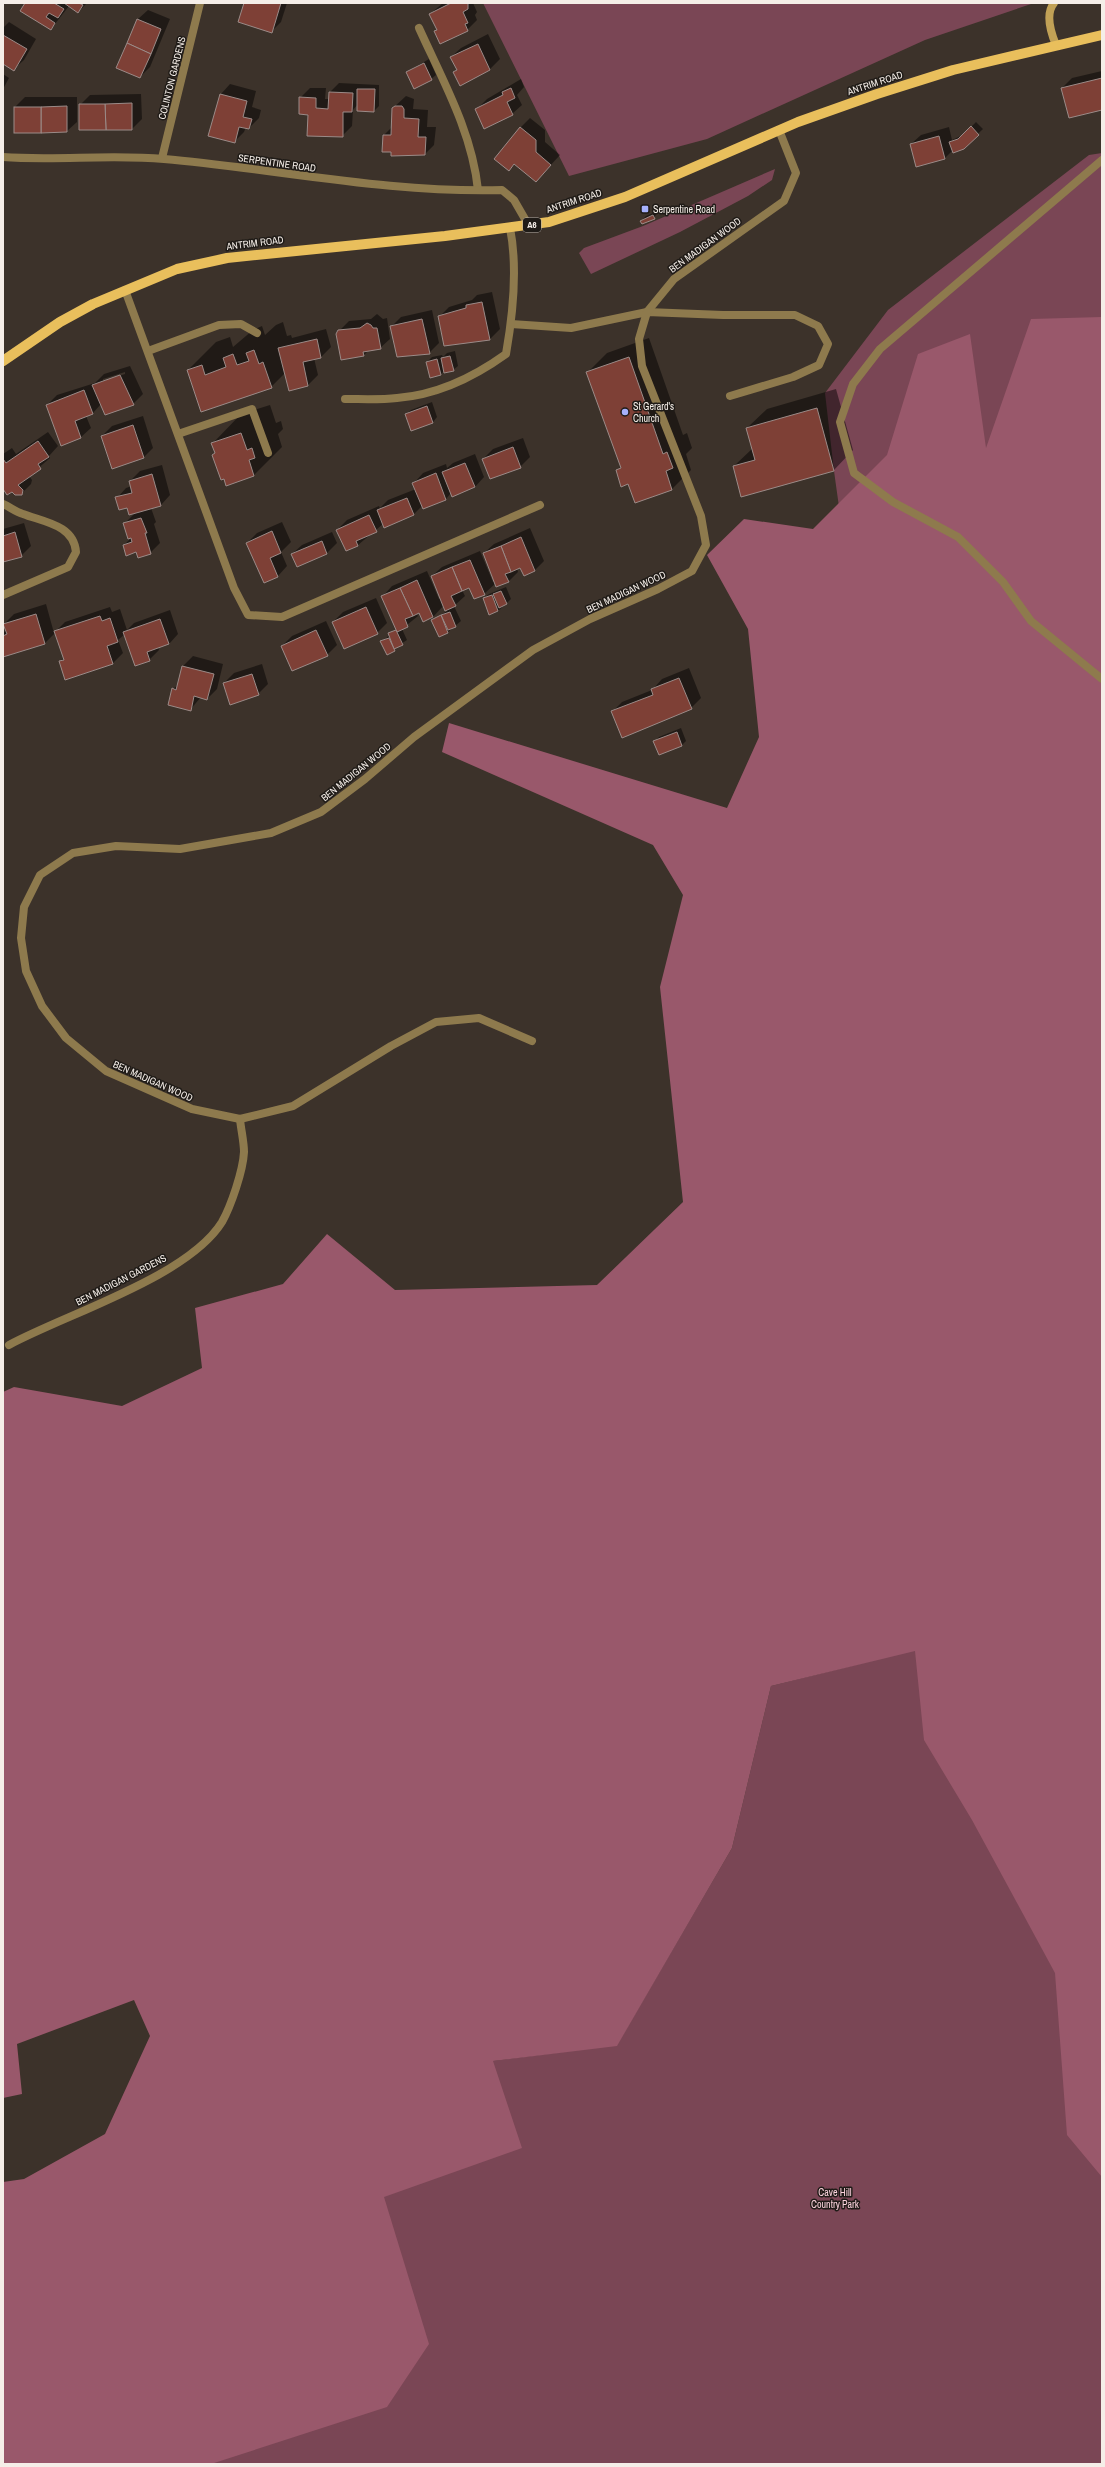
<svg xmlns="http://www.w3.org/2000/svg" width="1105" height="2467" font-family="'Archivo Narrow',sans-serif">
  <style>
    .green { fill: #7a4655 }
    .forest { fill: #99586b }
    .shadow { fill: #0007; fill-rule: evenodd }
    .building { fill: #7e4036; stroke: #9b8b88 }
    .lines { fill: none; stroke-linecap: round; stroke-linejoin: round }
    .lane { stroke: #8e7a4d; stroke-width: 8 }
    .street { stroke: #8e7a4d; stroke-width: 8 }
    .secondary { stroke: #c1a156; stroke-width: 8 }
    .primary { stroke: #e9bf5c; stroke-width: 10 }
    .poi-dot { fill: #a6b1fc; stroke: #1f1b17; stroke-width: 1.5 }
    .labels { text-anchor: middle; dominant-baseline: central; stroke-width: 3; stroke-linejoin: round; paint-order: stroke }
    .shield { fill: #1f1b17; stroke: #b5afa9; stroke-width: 1 }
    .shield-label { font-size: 9px; font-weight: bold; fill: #f5eee8 }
    .street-label { font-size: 10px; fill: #f5eee8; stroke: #1f1b17 }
    .poi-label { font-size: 10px; fill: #f5eee8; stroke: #1f1b17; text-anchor: start }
    .park-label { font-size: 10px; fill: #fcd3dd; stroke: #1f1b17 }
  </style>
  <rect width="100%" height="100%" fill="#3c322a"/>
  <!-- green -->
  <g class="green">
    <polygon points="483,3 1034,3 925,40 707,139 569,176"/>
    <polygon points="1102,153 1102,2464 3,2464 3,2250 493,2061 617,2045 732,1848 771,1686 915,1650 923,1111 834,471 825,393 888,310 1089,155"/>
    <polygon points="775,169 772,180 748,196 680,232 591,274 579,253 584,248 643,226"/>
  </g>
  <!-- forest -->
  <polygon class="forest" points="1102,317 1102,2177 1067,2135 1055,1973 972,1820 924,1740 915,1651 771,1686 732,1848 617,2046 493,2061 522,2148 384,2197 429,2344 387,2407 211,2464 3,2464 3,2182 24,2179 105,2134 150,2036 134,2000 17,2044 22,2094 3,2098 3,1392 14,1387 122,1406 202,1368 195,1308 283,1284 327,1234 395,1290 597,1285 683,1202 660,987 683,895 653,845 442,752 449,723 727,808 759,737 748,629 707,555 744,519 813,529 887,455 918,354 970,334 986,448 1031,319"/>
  <!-- shadow -->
  <g class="shadow">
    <polygon points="26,3 87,3 78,12 69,6 51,29"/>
    <polygon points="245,3 287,3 281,22 271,32"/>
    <polygon points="443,3 473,3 477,12 475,15 477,20 467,30 435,32 438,29 430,14"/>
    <polygon points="148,10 170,19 150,67 140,77 117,67 138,19"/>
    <polygon points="9,22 36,39 24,60 14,69 3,63 3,28"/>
    <polygon points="488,34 500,59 490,69 461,84 455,72 458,69 451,57 461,48"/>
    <polygon points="429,59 436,75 431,79 407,72"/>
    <polygon points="1102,71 1102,109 1062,88 1072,78"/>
    <polygon points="3,74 9,78 3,89"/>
    <polygon points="521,79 524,87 517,95 522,105 512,114 477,109 487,99"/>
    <polygon points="339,83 379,85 379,106 374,111 358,104 353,110 352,126 342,136 309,114 300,98 310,88 326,88 325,99 329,99 330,92"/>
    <polygon points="230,84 256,91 252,107 261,110 259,118 249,128 246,127 244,132 234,142 221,94"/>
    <polygon points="141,94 142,119 132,129 80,105 90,95"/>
    <polygon points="406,96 414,99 413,109 428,110 427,127 436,127 434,145 425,154 392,155 384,135 392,127 393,108"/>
    <polygon points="25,97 77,97 77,122 67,131 15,132 15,107"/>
    <polygon points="530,118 545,130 545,142 560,155 536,181 515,164 509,169 520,128"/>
    <polygon points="976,122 983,129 963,148 953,150 945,158 917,166 911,144 921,135 949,127 952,140 963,135"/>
    <polygon points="658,211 654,218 641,221 646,216"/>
    <polygon points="492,292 500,329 490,339 445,345 439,317 449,307 472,300 477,295"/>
    <polygon points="432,310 439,343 429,353 391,327 401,317"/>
    <polygon points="377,314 383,319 387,318 390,339 380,348 368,351 364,355 339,331 349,321 371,319"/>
    <polygon points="283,322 287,336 291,335 292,338 326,329 331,347 321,357 314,358 318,375 308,385 289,390 285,373 271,387 202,411 188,370 216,342 230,337 233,347 253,330 262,326 265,335 276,325"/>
    <polygon points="649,338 683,435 687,433 692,448 686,454 691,470 672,489 629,483 617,471 621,466 587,373 607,353"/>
    <polygon points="455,351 458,366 453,370 445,370 441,374 427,362 432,357 442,355 443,357 447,353"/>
    <path d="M130 366 143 394 133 404H101L93 413 86 416 91 428 81 437 47 405 57 395 95 383 104 374ZM125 372V374L103 381V379Z"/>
    <polygon points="836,389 853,450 834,470 734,466 753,448 747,428 767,409"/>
    <polygon points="432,402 437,417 433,422 411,430 406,414 411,410"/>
    <polygon points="270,405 276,423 281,421 283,429 278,434 282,447 254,475 227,484 213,443 241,414"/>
    <polygon points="143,416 153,448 143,458 102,436 112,426"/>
    <polygon points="48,432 58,446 49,456 50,458 29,476 32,480 31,484 21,494 13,492 8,494 3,488 3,454 12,448 16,454"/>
    <polygon points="523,438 530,457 520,467 483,459 493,449"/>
    <polygon points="475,454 484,477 475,487 451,493 446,499 423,508 422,506 414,514 383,524 358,545 346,550 337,530 347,520 379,506 380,508 388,500 416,489 414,483 423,473 446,464 447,468 453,463"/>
    <polygon points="162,465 170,495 161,505 151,508 156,522 154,524 160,543 150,553 137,551 124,545 133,536 125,523 136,512 117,498 126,488 132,486 130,481 140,471"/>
    <polygon points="282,522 291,542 281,552 287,566 278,576 247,543 257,533"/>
    <polygon points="24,523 31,546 21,556 3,561 3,529"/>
    <polygon points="530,528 544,561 534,571 521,567 517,568 518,572 508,582 496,583 484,594 469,586 462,590 465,596 454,606 461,621 448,632 439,635 433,620 447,611 444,605 433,617 420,611 416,613 418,616 402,629 407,640 387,653 382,642 397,628 383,596 392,586 427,571 439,599 441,598 432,576 442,567 480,551 493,582 495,582 484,553 494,544"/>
    <polygon points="332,532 337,543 327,553 297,566 292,554 302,545"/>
    <polygon points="506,587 511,599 498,611 484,598 489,594"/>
    <polygon points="376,598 387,623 377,633 333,622 343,612"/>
    <polygon points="46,604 54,633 65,622 110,607 112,612 120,609 127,630 134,623 170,610 178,634 169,644 158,647 159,650 149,660 125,634 118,640 123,653 113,663 66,678 60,661 64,658 56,632 45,643 3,652 3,633 6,630 4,624 14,614"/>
    <polygon points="326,621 337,645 327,655 282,646 292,636"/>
    <polygon points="193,656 223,664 217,689 207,699 201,697 190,710 173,689 179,684 183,666"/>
    <polygon points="262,664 268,684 258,694 224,683 234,673"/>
    <polygon points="689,668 701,698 691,708 612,712 622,702 652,690 662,679"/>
    <polygon points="681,728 686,741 682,745 654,742 659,737"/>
  </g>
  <!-- building -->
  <g class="building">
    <polygon points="25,3 54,3 64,9 58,18 49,13 46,17 55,23 51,30 20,11"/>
    <polygon points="64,3 79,3 83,5 78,13"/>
    <polygon points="244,3 281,3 272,33 238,22"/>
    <polygon points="451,3 468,3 468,9 463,12 468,23 465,24 468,31 440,44 434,31 437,30 429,14"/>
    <polygon points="137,19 161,29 151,54 127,43"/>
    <polygon points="3,35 27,49 14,71 3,64"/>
    <polygon points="127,43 151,54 140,78 116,68"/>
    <polygon points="478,44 490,70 460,86 453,72 457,70 450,57"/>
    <polygon points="424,63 432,80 414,89 406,72"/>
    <polygon points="1102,78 1102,110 1069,118 1061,88"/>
    <polygon points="511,88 515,98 507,102 513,115 484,129 475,109 503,95 502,92"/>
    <polygon points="357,89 375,89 374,112 357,111"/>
    <polygon points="329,92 353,93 352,112 343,112 343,137 307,136 308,115 299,114 299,97 316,98 316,108 328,109"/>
    <polygon points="220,94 247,101 243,117 252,119 249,129 239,127 235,143 208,136"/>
    <polygon points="132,103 132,130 106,130 105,104"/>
    <polygon points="79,104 105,104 106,130 79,130"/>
    <polygon points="67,106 67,132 41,133 41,107"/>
    <polygon points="395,106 402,106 404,109 404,118 419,119 418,137 426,137 425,155 391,156 391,152 382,152 383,135 391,135 392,108"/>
    <rect x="14" y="107" width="27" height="26"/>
    <polygon points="971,126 979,135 964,149 953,153 949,142 958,139"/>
    <polygon points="520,127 536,140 536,152 551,165 536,182 514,164 509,171 494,159"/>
    <polygon points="939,136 945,159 916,167 910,144"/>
    <polygon points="653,215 655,219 642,224 640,221"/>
    <polygon points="482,302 490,340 444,346 438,316 466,308 466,305"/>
    <polygon points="422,319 430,354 397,357 390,326"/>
    <polygon points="367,323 371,325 373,328 377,328 381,349 363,352 364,356 341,360 336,334 338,330 360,328"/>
    <polygon points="317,339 321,358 303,362 308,386 289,391 278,348"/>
    <polygon points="254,350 259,364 263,362 272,388 201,412 187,370 202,365 205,375 226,367 223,358 233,354 237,365 249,361 246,353"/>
    <polygon points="450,356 454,371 444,373 441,358"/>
    <polygon points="629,357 663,454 667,452 673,468 666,471 672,490 635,503 628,484 621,487 616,470 621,468 586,372"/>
    <polygon points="437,359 441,375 430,378 426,362"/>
    <polygon points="120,375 134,405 105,415 92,385"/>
    <polygon points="84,390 93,414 75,421 81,438 61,446 46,405"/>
    <polygon points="427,406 433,423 411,431 405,414"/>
    <polygon points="817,408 834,471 741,497 733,466 755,460 746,428"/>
    <polygon points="133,425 144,458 112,469 101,436"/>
    <polygon points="241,433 247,450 252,448 255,458 249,460 254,476 226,486 224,479 221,480 212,455 215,453 211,443"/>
    <polygon points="38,441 49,457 38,464 41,469 18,485 23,490 22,495 15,495 12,492 7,495 3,489 3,459 6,463"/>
    <polygon points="513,447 521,468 490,479 482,459"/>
    <polygon points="465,463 475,487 452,497 442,472"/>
    <polygon points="436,473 446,500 423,509 412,483"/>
    <polygon points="152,474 161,506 129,515 127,508 119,510 115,497 132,493 129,481"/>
    <polygon points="407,498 414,515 384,528 377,510"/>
    <polygon points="369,515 377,532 356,541 358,546 346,551 336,530"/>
    <polygon points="141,518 147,533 145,533 151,554 138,558 136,552 126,556 123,545 132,542 131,538 128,539 123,523"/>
    <polygon points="272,531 281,553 270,558 278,577 264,583 246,543"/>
    <polygon points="15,532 22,557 3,562 3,536"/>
    <polygon points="521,537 535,571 524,576 520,568 511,572 501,546"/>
    <polygon points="322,541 327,554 297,567 291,554"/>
    <polygon points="501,546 511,572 505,574 509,582 496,587 483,553"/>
    <polygon points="470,560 485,595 474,599 469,588 462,591 452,567"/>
    <polygon points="452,567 462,591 451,596 456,606 445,611 431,576"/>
    <polygon points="417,580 433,617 423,622 419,613 413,616 400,588"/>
    <polygon points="400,588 413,616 405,619 408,627 397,632 381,596"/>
    <polygon points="501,591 507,604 499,608 493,594"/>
    <polygon points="492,595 498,611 489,615 483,598"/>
    <polygon points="366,607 378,634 344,649 332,622"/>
    <polygon points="450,612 456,627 448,630 441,615"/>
    <polygon points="36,614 45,644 3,657 3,636 7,634 3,624"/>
    <polygon points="441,615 448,633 439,637 431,620"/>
    <polygon points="100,616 102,621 110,618 118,642 107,646 113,664 65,680 59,661 64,660 54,631"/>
    <polygon points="160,619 169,644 147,652 150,661 135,666 123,632"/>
    <polygon points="316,630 328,656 292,671 281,646"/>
    <polygon points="396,630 403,645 394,649 388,633"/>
    <polygon points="389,638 395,651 387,655 380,641"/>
    <polygon points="182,666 214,674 207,700 194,696 191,711 168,705 172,688 176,690"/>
    <polygon points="252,674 259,695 230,705 223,683"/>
    <polygon points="679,678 692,709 622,738 611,711 653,695 651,689"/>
    <polygon points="677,732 682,746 659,755 653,741"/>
  </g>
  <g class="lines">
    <!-- lane -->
    <g class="lane">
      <polyline points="1102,160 880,349 853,384 840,422 854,473 893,502 958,537 1003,582 1031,621 1102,679"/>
      <polyline points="511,324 571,328 647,312 723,315 795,315 818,326 828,344 819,365 793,377 730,396"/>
      <polyline points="148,351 219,325 241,324 257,333"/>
      <polyline points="178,434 252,409 268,453"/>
      <path d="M3 504C10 507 16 512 23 514 44 522 74 525 76 552L68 567 3 595"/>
    </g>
    <!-- street -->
    <g class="street">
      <path d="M419 28C443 81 472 132 478 190"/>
      <path d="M3 157C56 161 110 154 164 159 278 169 386 193 502 190L514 200 529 226"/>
      <polyline points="162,158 200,3"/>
      <polyline points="125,290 234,588 248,615 282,617 540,505"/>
      <path d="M345 399C362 399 380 400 397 398 436 395 474 377 506 354 513 314 518 268 510 228"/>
      <polyline points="532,1041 479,1018 436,1022 391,1046 293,1106 240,1119 192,1109 106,1071 66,1038 42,1006 26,971 21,938 24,907 40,875 73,853 116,846 180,849 271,833 321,812 365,779 414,737 533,650 590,619 658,589 692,571 706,545 701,516 642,366 639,339 647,312 674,279 784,201 796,173 779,130"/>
      <path d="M9 1345C66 1314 188 1277 222 1222 231 1206 243 1171 244 1152 244 1142 241 1130 240 1119"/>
    </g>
    <!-- secondary -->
    <path class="secondary" d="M1054 3C1045 14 1051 33 1056 45"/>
    <!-- primary -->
    <polyline class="primary" points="3,361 60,322 93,304 177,269 227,258 445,236 549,222 625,197 798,122 877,94 953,70 1102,35"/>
  </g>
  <!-- markers -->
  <g class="poi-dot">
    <rect x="641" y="205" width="8" height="8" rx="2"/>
    <circle cx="625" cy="412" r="4"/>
  </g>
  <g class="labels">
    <!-- shield labels -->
    <rect class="shield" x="523" y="218" width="18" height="14" rx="3"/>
    <g class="shield-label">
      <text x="532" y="225">A6</text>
    </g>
    <!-- street labels -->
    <g class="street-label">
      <text transform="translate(172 78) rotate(-76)">COLINTON GARDENS</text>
      <text transform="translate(875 83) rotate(-18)">ANTRIM ROAD</text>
      <text transform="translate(277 163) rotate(8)">SERPENTINE ROAD</text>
      <text transform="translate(574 201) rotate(-18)">ANTRIM ROAD</text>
      <text transform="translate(255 243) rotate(-7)">ANTRIM ROAD</text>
      <text transform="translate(705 245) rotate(-36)">BEN MADIGAN WOOD</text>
      <text transform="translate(626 592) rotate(-25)">BEN MADIGAN WOOD</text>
      <text transform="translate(356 772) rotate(-39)">BEN MADIGAN WOOD</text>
      <text transform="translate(153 1081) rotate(24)">BEN MADIGAN WOOD</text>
      <text transform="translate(121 1280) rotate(-27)">BEN MADIGAN GARDENS</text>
    </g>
    <!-- poi labels -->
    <g class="poi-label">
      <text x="653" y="209">Serpentine Road</text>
      <text x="633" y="406">St Gerard's<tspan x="633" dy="12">Church</tspan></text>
    </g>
    <!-- park labels -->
    <g class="park-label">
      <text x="835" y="2192">Cave Hill<tspan x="835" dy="12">Country Park</tspan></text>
    </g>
  </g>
  <!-- border -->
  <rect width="1105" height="2467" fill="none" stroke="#f5eee8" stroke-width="8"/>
</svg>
